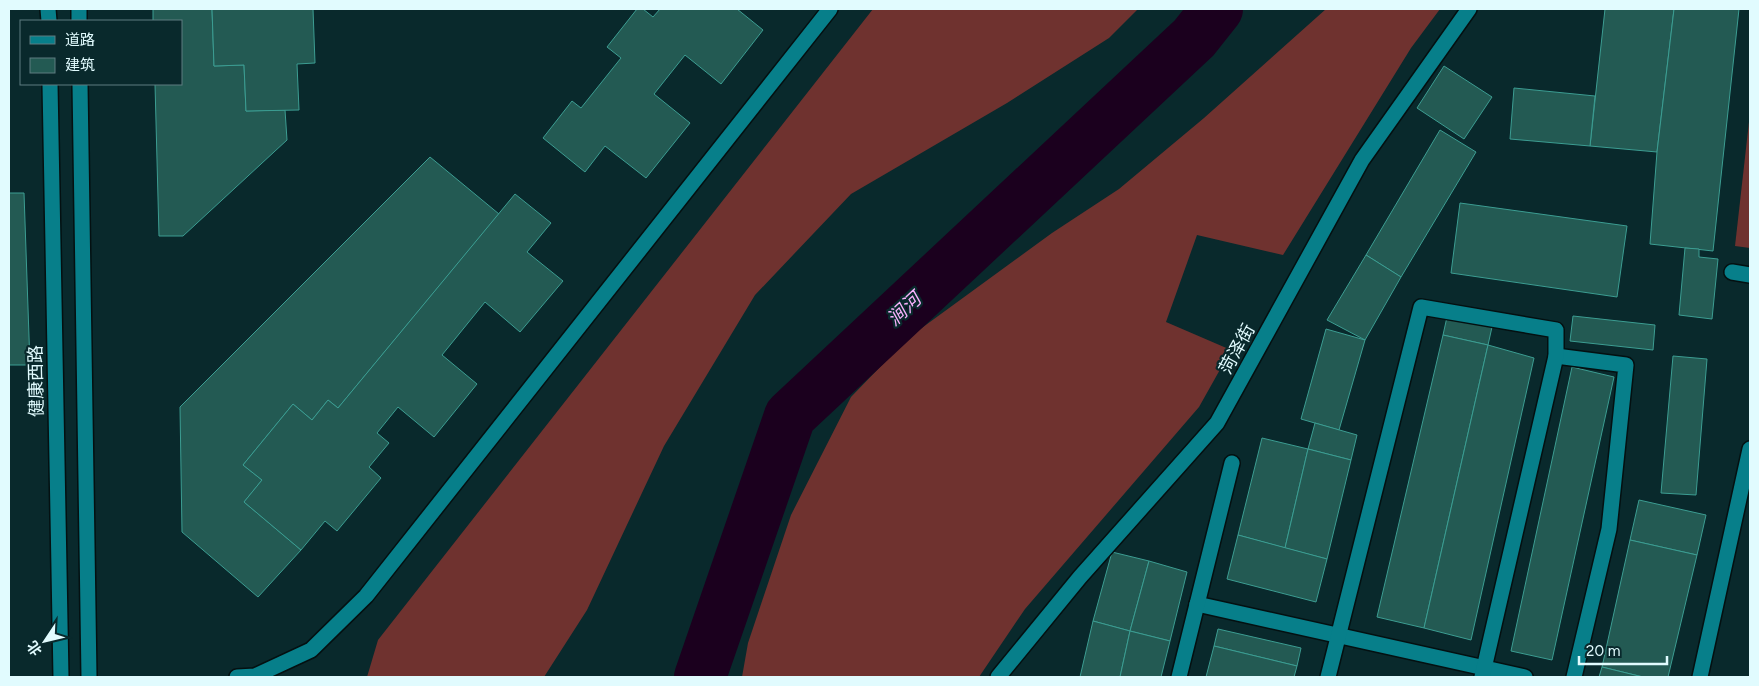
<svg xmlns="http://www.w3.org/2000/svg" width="1759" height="686" font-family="Figtree,'Noto Sans SC',sans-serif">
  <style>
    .grass { fill: #6f322f }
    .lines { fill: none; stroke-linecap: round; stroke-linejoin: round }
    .river { stroke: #1b001e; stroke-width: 52 }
    .building { fill: #235a53; stroke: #3c9d92 }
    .minor-casing { stroke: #041011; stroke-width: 18 }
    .minor { stroke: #077f8a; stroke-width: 15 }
    .labels { text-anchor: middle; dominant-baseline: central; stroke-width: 4.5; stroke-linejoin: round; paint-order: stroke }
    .street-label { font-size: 18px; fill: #e1fbfe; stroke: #09292c }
    .water-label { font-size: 19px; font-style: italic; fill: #f9b2fd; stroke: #09292c }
  </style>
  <rect width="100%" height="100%" fill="#09292c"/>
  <!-- grass -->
  <g class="grass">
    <polygon points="873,9 1138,9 1109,38 1007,103 851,194 755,295 664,446 587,610 544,677 367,677 378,640"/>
    <polygon points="1326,9 1440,9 1411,48 1283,255 1197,235 1166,322 1231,350 1199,407 1025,609 979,677 742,677 748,643 791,515 851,397 908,338 1052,233 1119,189 1204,118"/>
    <polygon points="1750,113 1750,248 1735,246"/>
  </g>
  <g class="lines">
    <!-- river -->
    <polyline class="river" points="700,677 790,416 1194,38 1217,9"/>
  </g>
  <!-- building -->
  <g class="building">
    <polygon points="153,9 212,9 214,66 244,65 246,111 285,110 287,140 183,236 159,236 155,84 181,84 181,21 153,21"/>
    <polygon points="212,9 313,9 315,63 297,64 299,110 246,111 244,65 214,66"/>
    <polygon points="637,9 643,9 653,17 660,9 737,9 763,30 721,84 685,55 654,94 690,123 646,178 605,146 585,172 543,138 572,101 581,108 621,58 607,47"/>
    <polygon points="1605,9 1674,9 1657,152 1590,146"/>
    <polygon points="1674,9 1739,9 1713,251 1650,244 1657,152"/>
    <polygon points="1444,66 1492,97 1464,139 1417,108"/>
    <polygon points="1514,88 1595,96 1590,146 1510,139"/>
    <polygon points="1440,130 1476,152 1401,277 1366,255"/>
    <polygon points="430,157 499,214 338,408 328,400 312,420 293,404 243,465 262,480 244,502 301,550 258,597 182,532 180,407"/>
    <polygon points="9,193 24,193 30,365 9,365"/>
    <polygon points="515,194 551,223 527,252 563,281 520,332 485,302 442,355 477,384 434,437 398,407 377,433 389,443 369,467 381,478 337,531 325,521 301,550 244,502 262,480 243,465 293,404 312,420 328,400 338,408"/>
    <polygon points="1460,203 1627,226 1617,297 1451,273"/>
    <polygon points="1685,248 1699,249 1699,257 1718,259 1712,319 1679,315"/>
    <polygon points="1366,255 1401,277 1365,340 1327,320"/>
    <polygon points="1573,316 1655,325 1653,350 1570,341"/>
    <polygon points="1447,317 1492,327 1488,345 1443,335"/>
    <polygon points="1326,329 1365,340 1339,430 1301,419"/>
    <polygon points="1443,335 1488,345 1424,628 1377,617"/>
    <polygon points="1488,345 1534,358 1471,640 1424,628"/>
    <polygon points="1673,356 1707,359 1696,495 1661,493"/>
    <polygon points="1572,367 1614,377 1552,660 1511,651"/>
    <polygon points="1315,423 1357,435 1351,460 1308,449"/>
    <polygon points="1262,438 1308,449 1285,548 1238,535"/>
    <polygon points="1308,449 1351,460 1327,559 1285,548"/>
    <polygon points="1639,500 1706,515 1697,555 1630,540"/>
    <polygon points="1238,535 1327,559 1316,602 1227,579"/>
    <polygon points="1630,540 1697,555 1668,677 1643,677 1602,667"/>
    <polygon points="1112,552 1149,561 1130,631 1093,621"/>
    <polygon points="1149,561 1187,572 1170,641 1130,631"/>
    <polygon points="1093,621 1130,631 1120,677 1080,677"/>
    <polygon points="1218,629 1301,648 1297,666 1214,646"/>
    <polygon points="1130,631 1170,641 1161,677 1120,677"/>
    <polygon points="1214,646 1297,666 1294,677 1206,677"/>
    <polygon points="1602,667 1643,677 1599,677"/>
  </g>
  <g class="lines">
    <defs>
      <g id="minor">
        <polyline points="48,9 49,21"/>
        <polyline points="79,9 79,21"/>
        <polyline points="50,84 61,677"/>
        <polyline points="80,84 89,677"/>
        <polyline points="1732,272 1750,275"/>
        <polyline points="1556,356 1626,365 1609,529 1574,677"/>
        <polyline points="1197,604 1525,677"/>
        <polyline points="237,677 255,676 311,650 366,596 830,9"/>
        <polyline points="998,677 1080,577 1217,423 1362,160 1469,9"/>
        <polyline points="1179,677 1232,463"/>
        <polyline points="1328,677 1421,307 1556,330 1556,356 1482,677"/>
        <polyline points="1700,677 1750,449"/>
      </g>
    </defs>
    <!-- minor casing -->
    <use href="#minor" class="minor-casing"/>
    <!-- minor -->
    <use href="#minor" class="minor"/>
  </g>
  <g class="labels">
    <!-- street labels -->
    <g class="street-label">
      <text transform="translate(1237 349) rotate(-61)">菏泽街</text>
      <text transform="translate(36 381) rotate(-91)">健康西路</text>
    </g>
    <!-- water labels -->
    <g class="water-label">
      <text transform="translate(904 309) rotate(-43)">涧河</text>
    </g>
  </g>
  <!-- border -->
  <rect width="1759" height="686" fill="none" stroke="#e1fbfe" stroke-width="20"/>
  <!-- legend -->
  <rect x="20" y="20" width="162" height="65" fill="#09292c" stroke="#5f7d80"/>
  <rect x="30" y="36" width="25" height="8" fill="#077f8a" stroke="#5f7d80"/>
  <text x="65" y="45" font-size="15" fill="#e1fbfe">道路</text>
  <rect x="30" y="58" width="25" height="15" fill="#235a53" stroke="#5f7d80"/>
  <text x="65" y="70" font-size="15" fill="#e1fbfe">建筑</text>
  <!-- north arrow -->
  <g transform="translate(45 641) rotate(235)" stroke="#09292c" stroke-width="4" paint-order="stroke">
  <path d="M0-4L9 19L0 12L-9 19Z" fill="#e1fbfe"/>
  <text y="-8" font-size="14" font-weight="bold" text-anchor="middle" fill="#e1fbfe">北</text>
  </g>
  <!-- scale -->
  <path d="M1579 656v8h88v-8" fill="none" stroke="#e1fbfe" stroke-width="2.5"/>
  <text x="1586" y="656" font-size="15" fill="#e1fbfe" stroke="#09292c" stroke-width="4" paint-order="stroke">20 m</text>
</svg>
